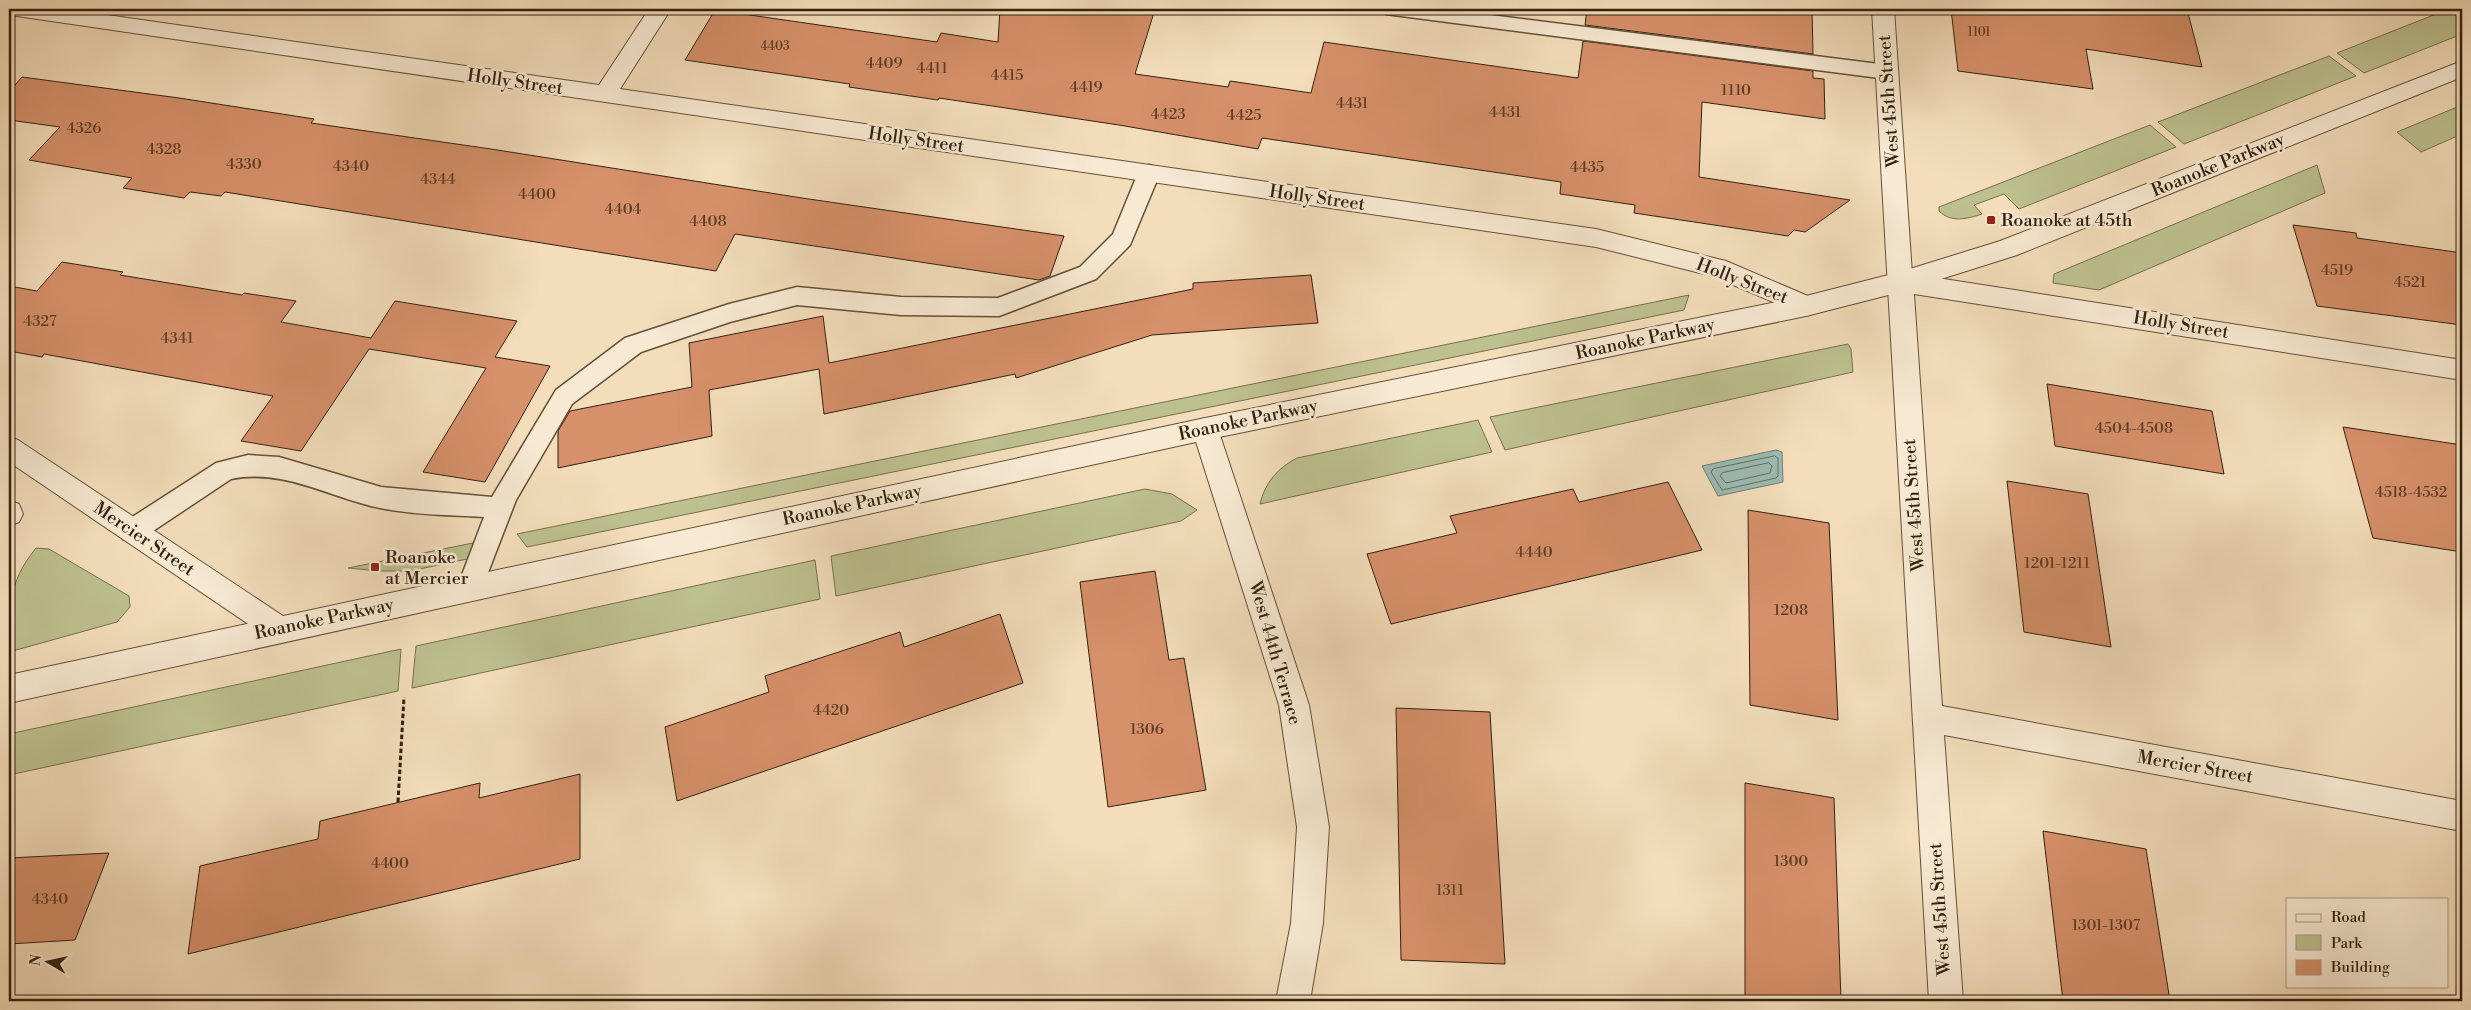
<svg xmlns="http://www.w3.org/2000/svg" width="2471" height="1010" font-family="'Libre Bodoni',serif">
  <style>
    .green { fill: #bdc08f; stroke: #787050 }
    .water { fill: #9bbbb2; stroke: #717d71 }
    .lines { fill: none; stroke-linecap: round; stroke-linejoin: round }
    .shore { stroke: #676e61; stroke-width: 1 }
    .building { fill: #d6906a; stroke: #332110 }
    .service-casing { stroke: #63503a; stroke-width: 3 }
    .minor-casing { stroke: #63503a; stroke-width: 2 }
    .tertiary-casing { stroke: #63503a; stroke-width: 2 }
    .path { stroke: #332110; stroke-width: 3; stroke-dasharray: 4.5 2.5; stroke-linecap: butt }
    .service { fill: #f7e9d2; fill-rule: evenodd }
    .minor { fill: #f7e9d2; fill-rule: evenodd }
    .tertiary { fill: #f7e9d2; fill-rule: evenodd }
    .poi-dot { fill: #8f2418; stroke: #f7e9d2; stroke-width: 2 }
    .labels { text-anchor: middle; dominant-baseline: central; stroke-width: 5; stroke-linejoin: round; paint-order: stroke }
    .far-number-label { font-size: 12px; fill: #5c3d26 }
    .number-label { font-size: 15px; fill: #5c3d26 }
    .street-label { font-size: 18px; fill: #332110; stroke: #f7e9d2 }
    .poi-label { font-size: 18px; fill: #332110; stroke: #f7e9d2; text-anchor: start }
  </style>
  <rect width="100%" height="100%" fill="#f3ddba"/>
  <filter id="stains"><feTurbulence type="fractalNoise" baseFrequency=".004" numOctaves="4"/><feColorMatrix values="0 0 0 0 .2 0 0 0 0 .09 0 0 0 0 .02 0 0 0 .5 -.17"/></filter>
  <radialGradient id="worn" r=".72"><stop offset=".6" stop-color="#630" stop-opacity="0"/><stop offset="1" stop-color="#630" stop-opacity=".3"/></radialGradient>
  <!-- green -->
  <g class="green">
    <polygon points="2449,9 2462,9 2462,34 2364,73 2337,53"/>
    <polygon points="2329,56 2356,76 2184,144 2158,122"/>
    <polygon points="2462,105 2462,134 2421,152 2397,132"/>
    <path d="M2150 125 2176 147 2019 209 2004 194 1974 205 1982 214C1967 219 1951 223 1939 211V207Z"/>
    <polygon points="2317,165 2325,193 2099,290 2053,283 2054,274"/>
    <polygon points="1689,295 1684,310 527,547 517,534"/>
    <polygon points="1848,344 1851,349 1853,372 1505,450 1490,417"/>
    <path d="M1478 420 1492 452 1260 504C1265 482 1278 468 1297 458Z"/>
    <polygon points="1145,489 1172,494 1197,510 1181,521 836,596 831,556"/>
    <polygon points="478,542 472,558 410,571 379,571 348,568"/>
    <path d="M36 548 49 549 129 596 130 607 117 622 9 652C9 609 7 584 36 548Z"/>
    <polygon points="815,560 820,599 412,688 416,646"/>
    <polygon points="401,649 398,691 9,775 9,734"/>
  </g>
  <!-- water -->
  <polygon class="water" points="1776,450 1782,452 1783,482 1718,496 1702,466"/>
  <g class="lines">
    <!-- shore -->
    <g class="shore">
      <polygon points="1775,456 1778,458 1778,476 1776,478 1722,490 1711,472 1713,469"/>
      <polygon points="1769,463 1772,466 1770,473 1726,483 1720,476 1722,473"/>
    </g>
  </g>
  <!-- building -->
  <g class="building">
    <polygon points="1000,9 1155,9 1135,74 1228,87 1230,81 1311,93 1324,42 1578,78 1583,41 1813,71 1813,78 1824,79 1825,119 1702,102 1699,177 1850,200 1805,232 1794,230 1788,236 1634,213 1635,205 1560,194 1561,182 1262,138 1258,149 1119,125 939,98 938,100 849,87 850,84 685,60 715,10 937,42 941,33 998,42"/>
    <polygon points="1587,9 1812,9 1813,54 1585,25"/>
    <polygon points="1951,9 2187,9 2202,67 2086,49 2093,89 1958,71"/>
    <polygon points="22,77 179,98 314,119 311,123 491,149 802,198 1064,236 1050,276 1039,280 735,234 716,271 225,192 221,196 190,192 184,198 123,188 132,178 29,160 60,127 9,120 9,92"/>
    <polygon points="2293,225 2356,233 2357,238 2462,253 2462,325 2317,306"/>
    <polygon points="62,262 123,272 120,275 242,295 244,293 296,301 281,322 371,338 395,301 517,321 495,357 550,366 485,482 423,472 486,368 369,349 301,451 241,441 273,396 44,354 42,357 9,351 9,286 37,291"/>
    <polygon points="1311,275 1318,323 1152,335 1016,378 1015,374 824,414 819,369 709,390 712,436 558,468 558,431 570,411 692,387 689,343 823,316 829,363 1193,289 1193,283"/>
    <polygon points="2047,384 2212,411 2224,474 2055,446"/>
    <polygon points="2343,427 2462,445 2462,552 2373,538"/>
    <polygon points="2007,481 2088,494 2111,647 2024,632"/>
    <polygon points="1668,482 1702,550 1391,624 1367,554 1457,533 1450,516 1573,489 1579,502"/>
    <polygon points="1748,510 1829,523 1838,720 1750,705"/>
    <polygon points="1155,571 1169,660 1184,658 1206,790 1108,807 1080,582"/>
    <polygon points="1000,614 1023,683 677,801 665,727 769,692 765,676 900,632 904,647"/>
    <polygon points="1396,708 1490,712 1505,964 1401,960"/>
    <polygon points="580,774 580,859 188,954 200,866 318,839 320,821 480,783 479,798"/>
    <polygon points="1745,783 1834,798 1841,1001 1745,1001"/>
    <polygon points="2043,831 2146,849 2170,1001 2063,1001"/>
    <polygon points="109,853 75,940 9,944 9,858"/>
  </g>
  <g class="lines">
    <defs>
      <g id="service">
        <polygon points="1383,9 1442,9 1887,65 1894,67 1897,72 1894,77 1887,79 1393,15 1386,14"/>
        <path d="M1149 165 1157 168 1160 173 1130 245 1096 279 1007 313 999 316 901 315 797 305 730 322 641 352 572 404 516 500 479 596 470 600 461 596 457 588 484 517C451 515 413 515 380 508 330 498 284 468 231 479L141 539 132 542 123 539 119 531 123 523 216 463 248 455 279 457 381 487 492 497 556 390 625 338 729 304 797 287 901 297 998 298 1080 267 1113 234 1138 173 1141 168Z"/>
      </g>
      <g id="minor">
        <polygon points="9,9 65,9 599,85 649,9 671,9 620,89 1596,229 1726,261 1815,299 1819,306 1815,313 1806,316 1712,276 1596,247 17,16 9,14"/>
        <polygon points="1872,9 1894,9 1912,274 2462,360 2462,380 1914,294 1942,706 2462,801 2462,831 1944,735 1963,1001 1929,1001"/>
        <polygon points="1205,418 1214,421 1218,429 1309,705 1329,827 1323,923 1310,1001 1276,1001 1291,923 1297,827 1279,705 1192,429 1196,421"/>
        <polygon points="9,437 18,440 289,620 294,629 289,638 279,642 269,638 9,462"/>
        <polygon points="9,500 19,504 23,514 19,522 9,526"/>
      </g>
      <polygon id="tertiary" points="2462,61 2462,77 2017,255 1900,292 1806,316 1205,440 9,703 9,675 1205,418 1806,296 1900,272 2000,241"/>
    </defs>
    <!-- service casing -->
    <use href="#service" class="service-casing"/>
    <!-- minor casing -->
    <use href="#minor" class="minor-casing"/>
    <!-- tertiary casing -->
    <use href="#tertiary" class="tertiary-casing"/>
    <!-- path -->
    <polyline class="path" points="398,802 404,697"/>
    <!-- service -->
    <use href="#service" class="service"/>
    <!-- minor -->
    <use href="#minor" class="minor"/>
    <!-- tertiary -->
    <use href="#tertiary" class="tertiary"/>
  </g>
  <!-- markers -->
  <g class="poi-dot">
    <rect x="1986" y="215" width="10" height="10" rx="2.5"/>
    <rect x="370" y="562" width="10" height="10" rx="2.5"/>
  </g>
  <g class="labels">
    <!-- far-number labels -->
    <g class="far-number-label">
      <text x="1979" y="32">1101</text>
      <text x="775" y="46">4403</text>
    </g>
    <!-- number labels -->
    <g class="number-label">
      <text x="884" y="63">4409</text>
      <text x="932" y="68">4411</text>
      <text x="1007" y="75">4415</text>
      <text x="1086" y="87">4419</text>
      <text x="1736" y="90">1110</text>
      <text x="1352" y="103">4431</text>
      <text x="1505" y="112">4431</text>
      <text x="1168" y="114">4423</text>
      <text x="1244" y="115">4425</text>
      <text x="84" y="128">4326</text>
      <text x="164" y="149">4328</text>
      <text x="244" y="164">4330</text>
      <text x="351" y="166">4340</text>
      <text x="1587" y="167">4435</text>
      <text x="438" y="179">4344</text>
      <text x="537" y="194">4400</text>
      <text x="623" y="209">4404</text>
      <text x="708" y="221">4408</text>
      <text x="2337" y="270">4519</text>
      <text x="2410" y="282">4521</text>
      <text x="40" y="321">4327</text>
      <text x="177" y="338">4341</text>
      <text x="2134" y="428">4504-4508</text>
      <text x="2411" y="492">4518-4532</text>
      <text x="1534" y="552">4440</text>
      <text x="2057" y="563">1201-1211</text>
      <text x="1791" y="610">1208</text>
      <text x="831" y="710">4420</text>
      <text x="1147" y="729">1306</text>
      <text x="1791" y="861">1300</text>
      <text x="390" y="863">4400</text>
      <text x="1450" y="890">1311</text>
      <text x="50" y="899">4340</text>
      <text x="2106" y="925">1301-1307</text>
    </g>
    <!-- street labels -->
    <g class="street-label">
      <text transform="translate(515 82) rotate(8)">Holly Street</text>
      <text transform="translate(1889 101) rotate(-94)">West 45th Street</text>
      <text transform="translate(916 140) rotate(8)">Holly Street</text>
      <text transform="translate(2218 165) rotate(-22)">Roanoke Parkway</text>
      <text transform="translate(1317 198) rotate(8)">Holly Street</text>
      <text transform="translate(1742 281) rotate(21)">Holly Street</text>
      <text transform="translate(2181 325) rotate(9)">Holly Street</text>
      <text transform="translate(1645 339) rotate(-12)">Roanoke Parkway</text>
      <text transform="translate(1248 420) rotate(-12)">Roanoke Parkway</text>
      <text transform="translate(852 505) rotate(-12)">Roanoke Parkway</text>
      <text transform="translate(1914 505) rotate(-94)">West 45th Street</text>
      <text transform="translate(144 539) rotate(34)">Mercier Street</text>
      <text transform="translate(324 619) rotate(-12)">Roanoke Parkway</text>
      <text transform="translate(1275 653) rotate(74)">West 44th Terrace</text>
      <text transform="translate(2195 767) rotate(10)">Mercier Street</text>
      <text transform="translate(1940 909) rotate(-94)">West 45th Street</text>
    </g>
    <!-- poi labels -->
    <g class="poi-label">
      <text x="2001" y="220">Roanoke at 45th</text>
      <text x="385" y="557">Roanoke<tspan x="385" dy="21">at Mercier</tspan></text>
    </g>
  </g>
  <!-- margin -->
  <rect width="2471" height="1010" fill="none" stroke="#f3ddba" stroke-width="30"/>
  <rect x="10" y="10" width="2451" height="990" fill="none" stroke="#332110" stroke-width="2.5"/>
  <rect x="15" y="15" width="2441" height="980" fill="none" stroke="#332110"/>
  <!-- legend -->
  <rect x="2286" y="898" width="162" height="90" fill="#f7e9d2" stroke="#a99984"/>
  <rect x="2296" y="914" width="25" height="8" fill="#f7e9d2" stroke="#a99984"/>
  <text x="2331" y="922" font-size="15" fill="#332110">Road</text>
  <rect x="2296" y="935" width="25" height="15" fill="#bdc08f" stroke="#a99984"/>
  <text x="2331" y="948" font-size="15" fill="#332110">Park</text>
  <rect x="2296" y="960" width="25" height="15" fill="#d6906a" stroke="#a99984"/>
  <text x="2331" y="972" font-size="15" fill="#332110">Building</text>
  <!-- north arrow -->
  <g transform="translate(48 962) rotate(279)" stroke="#f7e9d2" stroke-width="4" paint-order="stroke">
  <path d="M0-4L9 19L0 12L-9 19Z" fill="#332110"/>
  <text y="-8" font-size="14" font-weight="bold" text-anchor="middle" fill="#332110">N</text>
  </g>
  <rect width="100%" height="100%" filter="url(#stains)"/>
  <rect width="100%" height="100%" fill="url(#worn)"/>
</svg>
